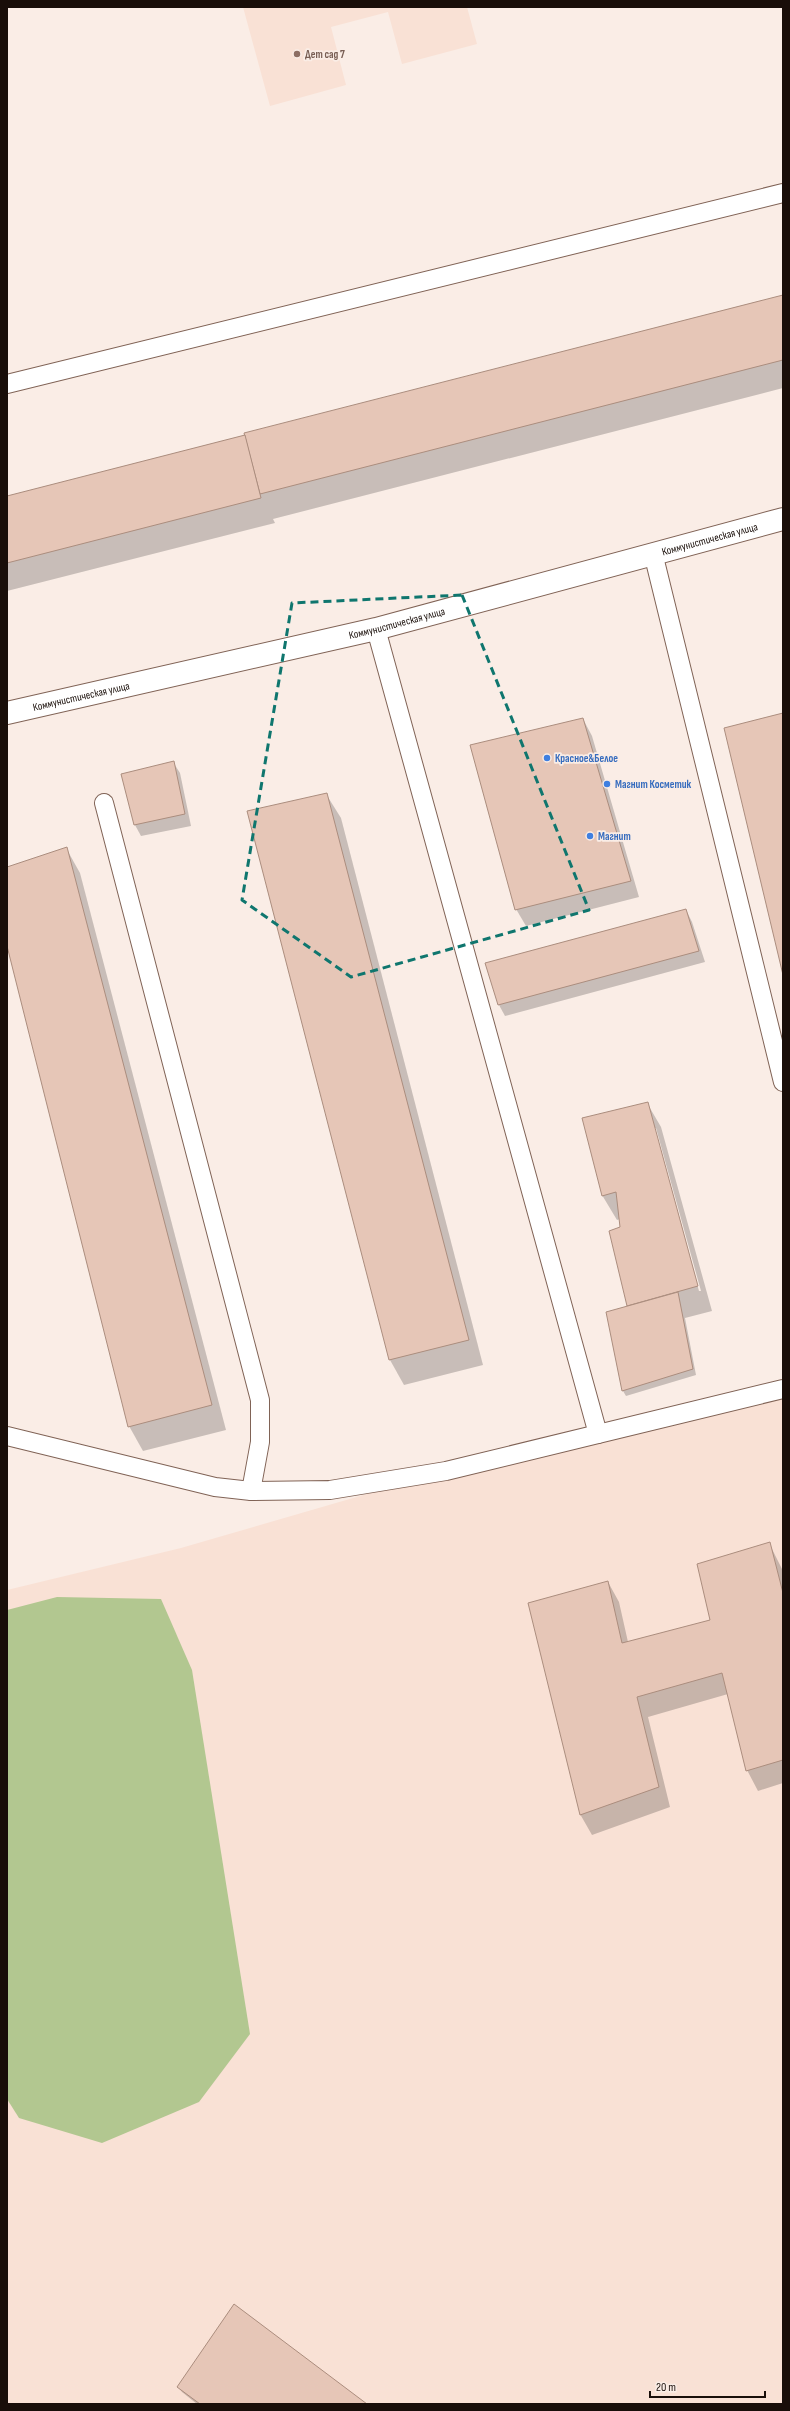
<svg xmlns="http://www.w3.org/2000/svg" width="790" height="2411" font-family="'Sofia Sans Condensed',sans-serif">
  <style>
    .built { fill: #f9e1d5 }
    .green { fill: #b2c790 }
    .shadow { fill: #0003; fill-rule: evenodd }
    .building { fill: #e6c6b7; stroke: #ab8d7e }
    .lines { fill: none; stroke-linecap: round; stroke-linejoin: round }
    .lane-casing { stroke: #806356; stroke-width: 20 }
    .street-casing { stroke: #806356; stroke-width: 24 }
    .lane { stroke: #fff; stroke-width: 18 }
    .street { stroke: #fff; stroke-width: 22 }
    .marked { fill: none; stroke: #0f766e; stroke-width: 3; stroke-dasharray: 8 5; stroke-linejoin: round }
    .education-dot { fill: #8d6e63; stroke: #faede6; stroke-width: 1.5 }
    .shop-dot { fill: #3f7fe0; stroke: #faede6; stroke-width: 1.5 }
    .labels { text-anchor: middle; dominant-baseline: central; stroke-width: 3.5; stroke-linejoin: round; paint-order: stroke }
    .education-label { font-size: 11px; font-weight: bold; fill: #785e54; stroke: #faede6; text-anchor: start }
    .street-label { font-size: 11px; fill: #190e09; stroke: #faede6 }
    .shop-label { font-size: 11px; font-weight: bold; fill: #366cbe; stroke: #faede6; text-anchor: start }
  </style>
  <rect width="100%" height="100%" fill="#faede6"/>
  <!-- built -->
  <g class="built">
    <polygon points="243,7 467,7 477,44 402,64 388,12 331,27 346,85 270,106"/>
    <polygon points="783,1398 783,2404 7,2404 7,1590 181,1548 446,1471"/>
  </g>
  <!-- green -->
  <polygon class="green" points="57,1597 161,1599 192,1670 250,2034 199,2102 102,2143 19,2118 7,2099 7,1610"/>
  <!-- shadow -->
  <g class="shadow">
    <polygon points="783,296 783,388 273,519 275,523 7,591 7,497"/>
    <polygon points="583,719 592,736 639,897 526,926 516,909"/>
    <polygon points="173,762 180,773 191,826 141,836 135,825"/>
    <polygon points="326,794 341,818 483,1365 404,1385 390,1360 249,812"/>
    <polygon points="66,848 80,873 226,1430 143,1451 129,1426 7,942 7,868"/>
    <polygon points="686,910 692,922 705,962 505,1016 499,1005"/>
    <path d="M647 1103 661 1127 712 1311 685 1318 696 1375 626 1396 623 1391 629 1307 621 1227 620 1219 617 1220 602 1195ZM654 1128H656L701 1291H699Z"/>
    <polygon points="769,1543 783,1571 783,1783 758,1791 747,1770 728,1694 648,1717 670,1807 592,1835 580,1814 608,1582 619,1602 628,1642 711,1621"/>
    <polygon points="178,2387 366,2404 197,2404 182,2392"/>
  </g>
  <!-- building -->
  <g class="building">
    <polygon points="783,295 783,360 260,494 244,433"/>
    <polygon points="245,435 261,498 7,563 7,496"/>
    <polygon points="783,713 783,975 724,728"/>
    <polygon points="583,718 631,881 515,910 470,745"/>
    <polygon points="174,761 185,814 134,825 121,774"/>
    <polygon points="327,793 469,1340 389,1360 247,811"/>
    <polygon points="67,847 212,1405 128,1427 7,946 7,867"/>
    <polygon points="686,909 699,951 498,1005 485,963"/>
    <polygon points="648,1102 698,1286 627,1306 609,1231 620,1227 616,1192 602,1196 582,1118"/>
    <polygon points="678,1292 693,1369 622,1391 606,1312"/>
    <polygon points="770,1542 783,1593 783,1760 746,1771 722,1673 637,1697 659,1787 580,1815 528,1603 608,1581 622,1643 710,1620 697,1564"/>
    <polygon points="234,2304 367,2404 200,2404 177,2387"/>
  </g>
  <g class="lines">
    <defs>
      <g id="lane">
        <polyline points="7,384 783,193"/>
        <polyline points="653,553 783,1082"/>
        <polyline points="104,803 260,1400 260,1442 251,1491"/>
        <polyline points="598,1434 783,1389"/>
        <polyline points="7,1436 215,1487 251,1491 330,1490 446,1471 598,1434 376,629"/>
      </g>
      <g id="street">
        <path id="s1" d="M7 713 376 629 783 519"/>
      </g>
    </defs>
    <!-- lane casing -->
    <use href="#lane" class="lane-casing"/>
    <!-- street casing -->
    <use href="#street" class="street-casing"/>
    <!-- lane -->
    <use href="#lane" class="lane"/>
    <!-- street -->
    <use href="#street" class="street"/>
  </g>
  <!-- marked area -->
  <path class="marked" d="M462 595 589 910 351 977 242 900 292 603Z"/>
  <!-- markers -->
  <circle class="education-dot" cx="297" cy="54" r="4"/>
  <g class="shop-dot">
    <circle cx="547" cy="758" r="4"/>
    <circle cx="607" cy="784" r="4"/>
    <circle cx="590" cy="836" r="4"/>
  </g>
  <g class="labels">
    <!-- education labels -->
    <g class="education-label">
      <text x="305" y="54">Дет сад 7</text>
    </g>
    <!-- street labels -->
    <g class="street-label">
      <text stroke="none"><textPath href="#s1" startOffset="724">Коммунистическая улица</textPath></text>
      <text stroke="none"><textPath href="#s1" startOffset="400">Коммунистическая улица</textPath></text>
      <text stroke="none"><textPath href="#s1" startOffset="76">Коммунистическая улица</textPath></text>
    </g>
    <!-- shop labels -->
    <g class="shop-label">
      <text x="555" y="758">Красное&amp;Белое</text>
      <text x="615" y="784">Магнит Косметик</text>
      <text x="598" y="836">Магнит</text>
    </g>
  </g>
  <!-- border -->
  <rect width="790" height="2411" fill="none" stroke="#190e09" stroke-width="16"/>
  <!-- scale -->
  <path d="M650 2391v6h115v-6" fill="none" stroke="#190e09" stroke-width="2"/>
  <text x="656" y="2391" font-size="12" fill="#190e09" stroke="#faede6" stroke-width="3" paint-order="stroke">20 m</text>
</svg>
